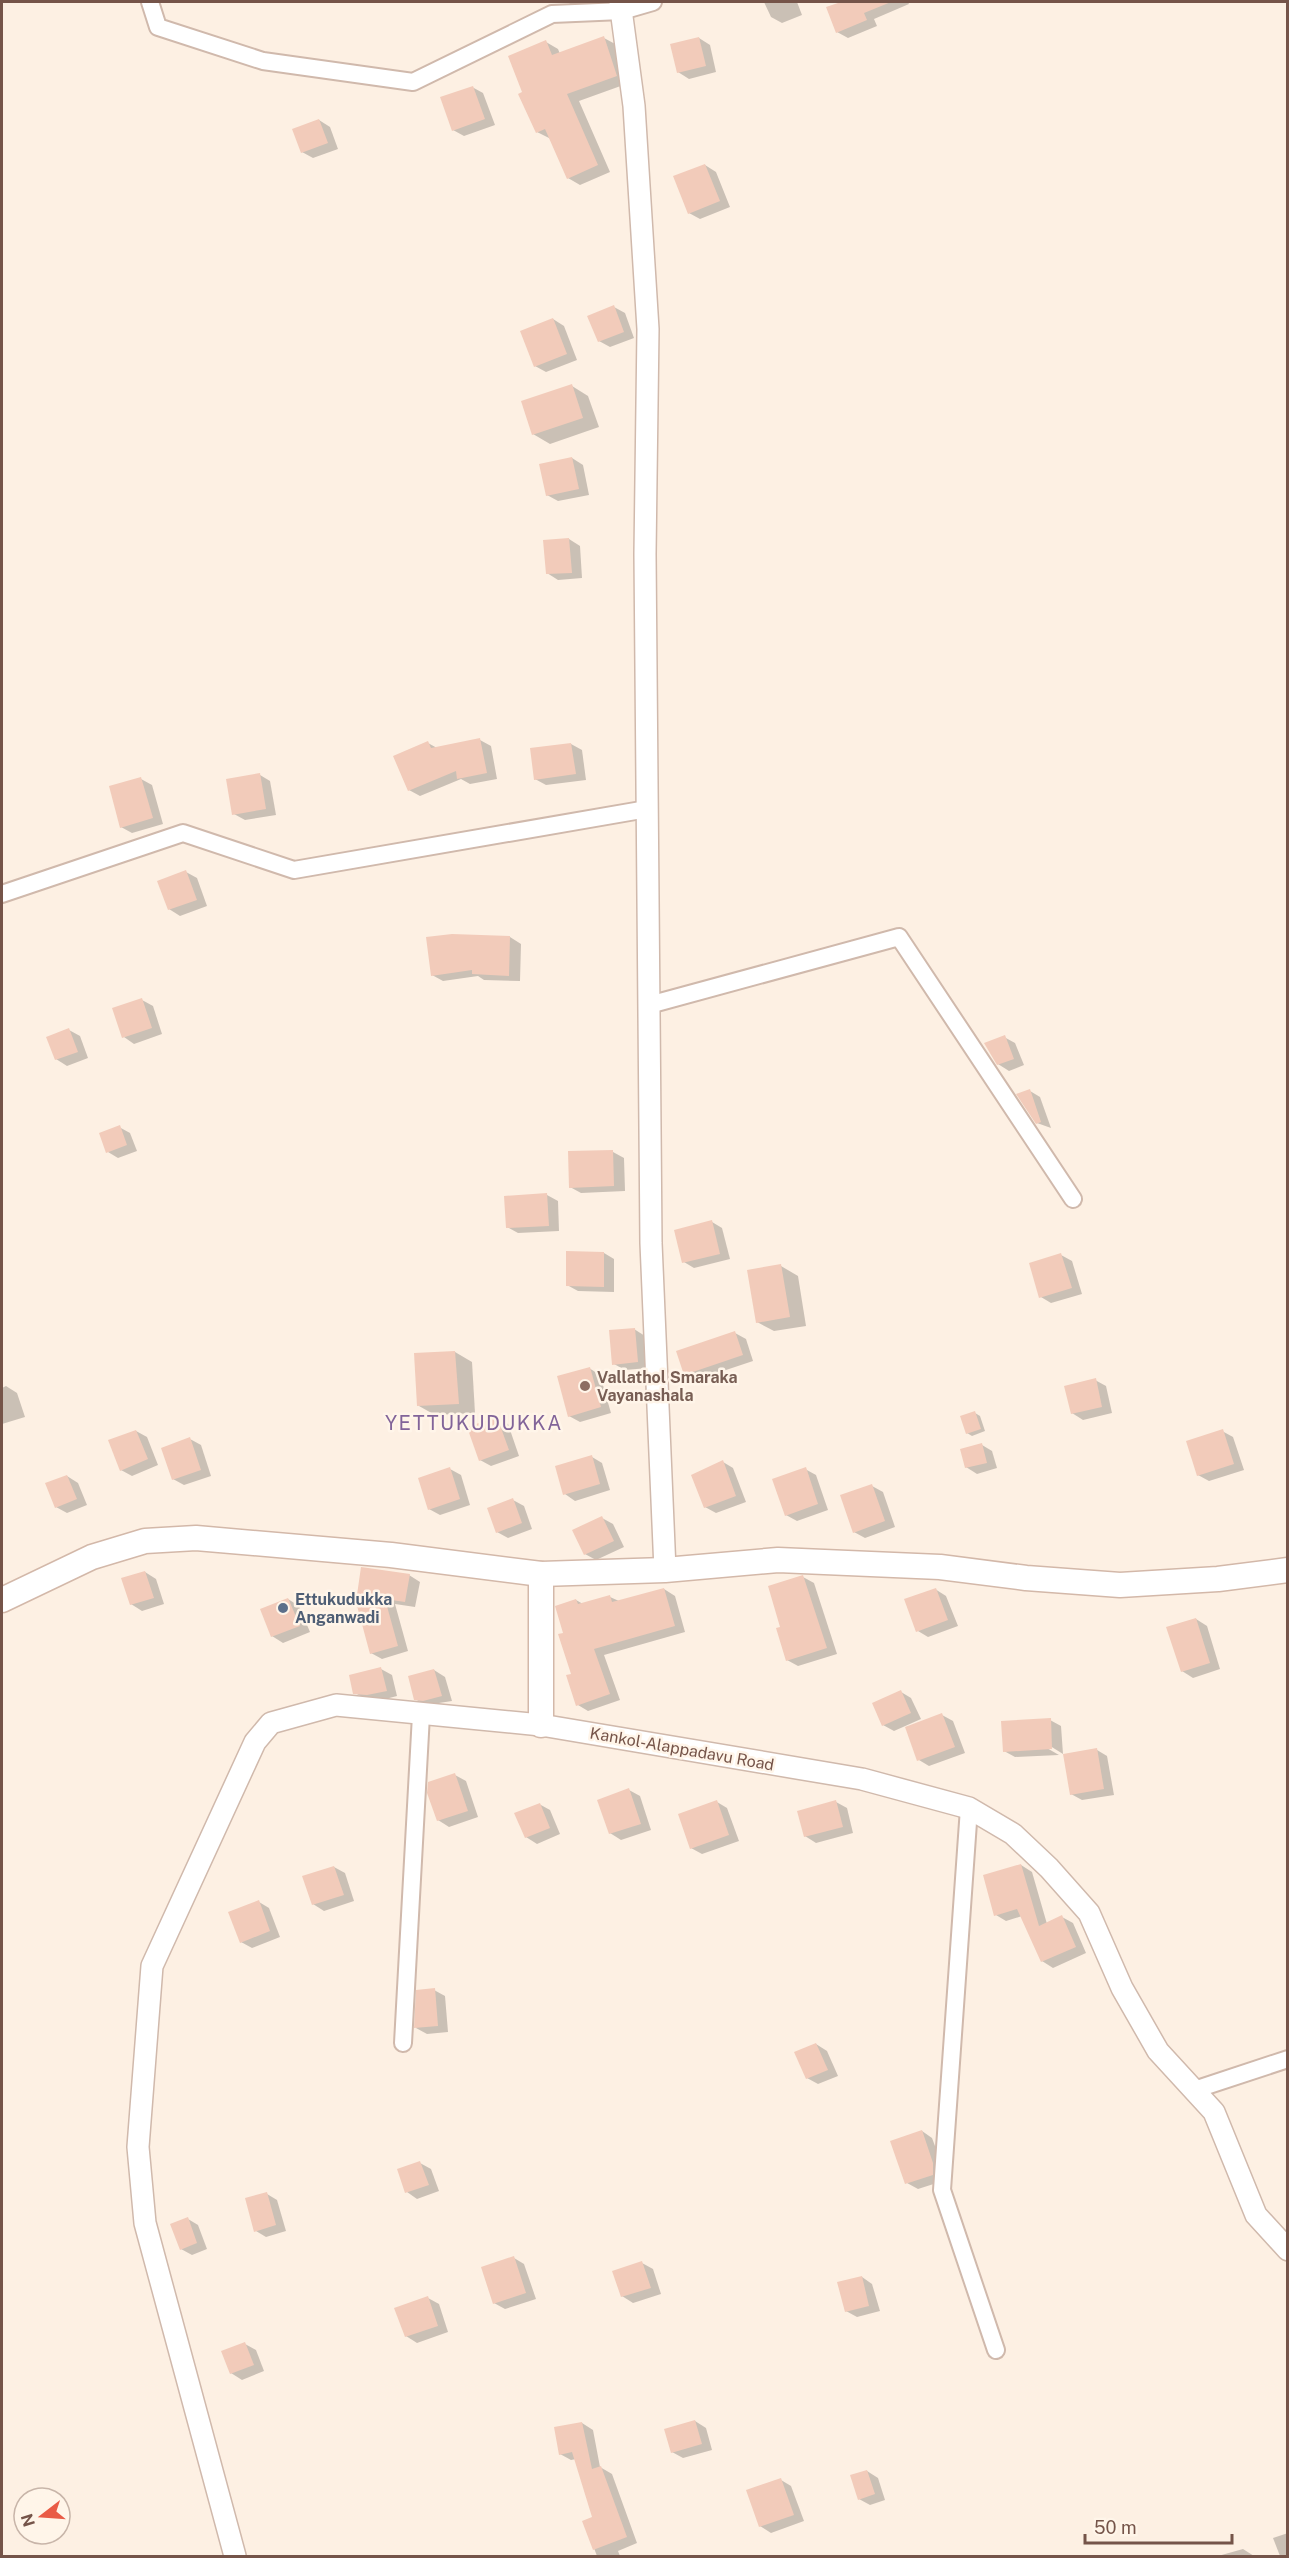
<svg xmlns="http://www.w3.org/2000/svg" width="1289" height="2558" font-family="'Public Sans',sans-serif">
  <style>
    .shadow { fill: #0003 }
    .building { fill: #f2cbba }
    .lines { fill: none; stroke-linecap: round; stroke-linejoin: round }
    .minor-casing { stroke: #d0b9ac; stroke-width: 20 }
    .tertiary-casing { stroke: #d0b9ac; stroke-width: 24 }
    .secondary-casing { stroke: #d3b8a9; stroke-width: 27 }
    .minor { stroke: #fff; stroke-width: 16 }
    .tertiary { stroke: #fff; stroke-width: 21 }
    .secondary { stroke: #fff; stroke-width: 24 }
    .education-dot { fill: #8d6e63; stroke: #fff5e9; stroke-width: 2 }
    .service-dot { fill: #5c6f8a; stroke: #fff5e9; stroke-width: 2 }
    .labels { text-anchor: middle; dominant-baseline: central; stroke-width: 5; stroke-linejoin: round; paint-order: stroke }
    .education-label { font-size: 16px; font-weight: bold; fill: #785e54; stroke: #fff5e9; text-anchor: start }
    .service-label { font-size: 16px; font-weight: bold; fill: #4e5e75; stroke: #fff5e9; text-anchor: start }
    .street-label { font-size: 16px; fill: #755449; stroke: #fff5e9 }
    .quarter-label { font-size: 20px; letter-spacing: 1.5px; fill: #826499; stroke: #fff5e9 }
  </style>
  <rect width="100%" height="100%" fill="#fdf0e3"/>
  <!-- shadow -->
  <g class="shadow">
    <polygon points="567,2 610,2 581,10"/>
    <polygon points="764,2 797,2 802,15 782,23 771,17"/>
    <polygon points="845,2 908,2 909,4 874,19 877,26 848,38 837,32 828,8"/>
    <polygon points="604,38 617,45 629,83 579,101 610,172 580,185 568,178 551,139 537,132 524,93 546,42 558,49 560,54"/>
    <polygon points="699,38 710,45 716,72 689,79 678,72"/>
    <polygon points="472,87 483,93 495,125 464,136 453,130"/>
    <polygon points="319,120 330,127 338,149 313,158 302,152"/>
    <polygon points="705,165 716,172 730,207 700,219 689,213"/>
    <polygon points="614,307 625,313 634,338 610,347 599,341"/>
    <polygon points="553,319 564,326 577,360 546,372 535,366"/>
    <polygon points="572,386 588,396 599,427 550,444 533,434"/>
    <polygon points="572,458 583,465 589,495 558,501 547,495"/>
    <polygon points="569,539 580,546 582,578 558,580 547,573"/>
    <polygon points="480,740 491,746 497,779 470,784 461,779 420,796 409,790 428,743 437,748"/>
    <polygon points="571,744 582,750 586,780 546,785 535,779"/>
    <polygon points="260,775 270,781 276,815 245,820 234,814"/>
    <polygon points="141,779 152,785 163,824 132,833 121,827"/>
    <polygon points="186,872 197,878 207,906 180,916 169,909"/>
    <polygon points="510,937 521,944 520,981 484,980 478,976 443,981 432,975"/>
    <polygon points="142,1000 153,1006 162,1034 134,1044 124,1037"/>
    <polygon points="69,1030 80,1036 88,1058 67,1066 56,1059"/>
    <polygon points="1004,1037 1015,1043 1024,1065 1009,1071 998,1064"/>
    <polygon points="1030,1091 1040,1097 1051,1128 1037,1123"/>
    <polygon points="119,1127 130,1133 137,1151 118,1158 108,1152"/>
    <polygon points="613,1152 624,1158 625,1191 581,1193 570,1187"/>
    <polygon points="547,1195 558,1201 559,1231 518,1233 507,1227"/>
    <polygon points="712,1222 722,1228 730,1259 694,1268 684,1262"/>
    <polygon points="604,1253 614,1259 614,1292 578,1291 567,1285"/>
    <polygon points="1061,1255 1072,1261 1082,1294 1051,1303 1041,1297"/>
    <polygon points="781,1266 798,1276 806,1326 774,1331 757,1322"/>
    <polygon points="634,1329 645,1336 648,1368 625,1370 614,1364"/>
    <polygon points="735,1333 746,1339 753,1361 696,1380 685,1374"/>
    <polygon points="455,1352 472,1362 475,1413 435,1415 419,1406 416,1355"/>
    <polygon points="589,1368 600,1375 611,1413 580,1422 569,1416"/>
    <polygon points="1095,1380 1106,1386 1112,1413 1083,1420 1072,1413"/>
    <polygon points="6,1386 17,1393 25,1417 2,1424 2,1388"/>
    <polygon points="975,1413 980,1416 985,1431 972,1436 967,1433"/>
    <polygon points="497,1418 508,1424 519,1456 491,1466 480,1460"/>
    <polygon points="136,1431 147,1437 158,1465 132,1476 121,1470"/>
    <polygon points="1222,1431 1233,1437 1244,1470 1209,1481 1198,1475"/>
    <polygon points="190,1439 201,1445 211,1476 184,1485 173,1479"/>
    <polygon points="982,1445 992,1451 997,1468 977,1474 966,1467"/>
    <polygon points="592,1457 602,1463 610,1490 575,1501 565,1494"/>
    <polygon points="723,1462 733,1468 746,1502 716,1513 705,1507"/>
    <polygon points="450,1469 461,1475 470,1505 440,1515 429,1509"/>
    <polygon points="805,1469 816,1475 828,1510 797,1521 786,1515"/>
    <polygon points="67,1476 78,1483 87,1505 67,1513 56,1507"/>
    <polygon points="872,1486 883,1492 895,1527 865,1538 854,1532"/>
    <polygon points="513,1500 524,1506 532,1529 508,1538 497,1532"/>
    <polygon points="602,1518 613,1524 624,1547 596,1560 585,1554"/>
    <polygon points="145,1572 156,1579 164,1604 142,1611 131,1604"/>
    <polygon points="409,1575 420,1582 415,1607 395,1604 408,1651 382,1659 371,1653 357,1602"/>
    <polygon points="803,1577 814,1583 837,1654 798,1666 787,1660 782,1628"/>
    <polygon points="664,1589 675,1596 685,1632 604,1655 620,1700 588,1711 578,1705 565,1634 576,1600 583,1604 610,1597 619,1601"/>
    <polygon points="935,1589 946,1596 958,1626 928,1637 918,1631"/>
    <polygon points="288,1599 299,1606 310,1632 283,1643 272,1636"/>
    <polygon points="1196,1619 1207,1626 1220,1669 1193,1678 1182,1671"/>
    <polygon points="381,1669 392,1675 397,1696 378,1701 366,1699 355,1693"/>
    <polygon points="434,1670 445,1677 452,1701 426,1705 415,1699"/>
    <polygon points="901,1692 911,1698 921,1719 894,1731 883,1725"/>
    <polygon points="942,1715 953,1721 965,1753 929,1766 919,1760"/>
    <polygon points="1050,1720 1061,1726 1063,1754 1047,1744 1045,1747 1059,1755 1015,1757 1004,1751"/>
    <polygon points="1097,1750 1107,1756 1114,1795 1082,1800 1071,1794"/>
    <polygon points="455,1775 466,1781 478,1817 449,1827 438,1820"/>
    <polygon points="629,1790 640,1796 651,1830 621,1840 610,1833"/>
    <polygon points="717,1802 727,1808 739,1841 702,1854 691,1848"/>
    <polygon points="836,1802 847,1808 853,1833 816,1843 805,1836"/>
    <polygon points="539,1804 550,1810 560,1834 537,1844 526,1837"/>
    <polygon points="1021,1865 1032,1872 1047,1924 1062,1917 1073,1923 1086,1953 1053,1968 1042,1961 1022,1916 1006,1921 996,1915"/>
    <polygon points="334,1867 345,1873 354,1901 324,1911 313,1904"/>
    <polygon points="259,1902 269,1908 280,1937 252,1948 241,1942"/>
    <polygon points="434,1990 445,1996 448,2032 427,2034 416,2028"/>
    <polygon points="816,2044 827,2051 838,2076 818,2084 807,2078"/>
    <polygon points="922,2131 932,2138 944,2170 943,2181 918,2189 907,2183"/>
    <polygon points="420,2163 431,2169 439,2191 417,2199 407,2192"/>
    <polygon points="267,2194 277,2200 286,2231 266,2237 256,2231"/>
    <polygon points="188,2219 198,2225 207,2249 192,2255 181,2249"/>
    <polygon points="514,2258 524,2264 536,2299 505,2309 494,2303"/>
    <polygon points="642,2263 653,2269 661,2294 633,2303 622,2296"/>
    <polygon points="862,2277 872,2284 880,2311 857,2317 846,2311"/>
    <polygon points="428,2298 439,2304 448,2332 417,2343 406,2336"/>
    <polygon points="245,2344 256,2350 264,2371 242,2380 231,2373"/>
    <polygon points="695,2421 706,2428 712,2450 683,2458 672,2452"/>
    <polygon points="582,2423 593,2430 600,2467 612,2474 637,2543 618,2551 620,2556 597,2556 584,2522 594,2518 576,2459 571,2460 560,2454"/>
    <polygon points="867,2471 878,2478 885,2500 870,2505 859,2499"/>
    <polygon points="781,2480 791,2486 804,2521 771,2533 760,2526"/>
    <polygon points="1288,2533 1288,2556 1280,2556 1273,2538"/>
    <polygon points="1243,2549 1254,2556 1218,2556"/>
  </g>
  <!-- building -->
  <g class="building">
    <polygon points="841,2 891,2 864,13 867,20 836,33 826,7"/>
    <polygon points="604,36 617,76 567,94 598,165 567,179 545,129 536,133 518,94 522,92 508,56 546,40 552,55"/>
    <polygon points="699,37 706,66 677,73 670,44"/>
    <polygon points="473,86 485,119 452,131 440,97"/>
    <polygon points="319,119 328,143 301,153 292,129"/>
    <polygon points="705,164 720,201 688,214 673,176"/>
    <polygon points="614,305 624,332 598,342 587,316"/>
    <polygon points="553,318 567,354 534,367 520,331"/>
    <polygon points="572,384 583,418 532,435 521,401"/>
    <polygon points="572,457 579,489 546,496 539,464"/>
    <polygon points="569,538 572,573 546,574 543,540"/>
    <polygon points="480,738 487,773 457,779 456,771 408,791 393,756 428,741 431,748"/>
    <polygon points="571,743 576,774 534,780 530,748"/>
    <polygon points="260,773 266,809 232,815 226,779"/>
    <polygon points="141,777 153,818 120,828 109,786"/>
    <polygon points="186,870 197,900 168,910 157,881"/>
    <polygon points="452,934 510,936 509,976 472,974 472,970 431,976 426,937"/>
    <polygon points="142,998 152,1028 122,1038 112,1008"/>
    <polygon points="69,1028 78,1052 55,1060 46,1037"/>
    <polygon points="1005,1035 1014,1059 997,1065 984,1043"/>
    <polygon points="1030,1089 1041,1122 1036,1124 1016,1094"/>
    <polygon points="120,1125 127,1145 106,1153 99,1133"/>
    <polygon points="613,1150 614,1186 569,1188 568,1151"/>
    <polygon points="547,1193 549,1226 506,1228 504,1196"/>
    <polygon points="712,1220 720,1254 682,1263 674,1230"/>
    <polygon points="566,1251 604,1252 604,1287 566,1286"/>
    <polygon points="1061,1253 1072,1288 1039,1298 1029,1263"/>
    <polygon points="781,1264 790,1317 756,1323 747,1270"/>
    <polygon points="635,1328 638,1362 612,1365 609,1330"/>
    <polygon points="735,1331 743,1355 684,1375 676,1351"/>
    <polygon points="455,1351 459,1404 417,1406 414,1353"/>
    <polygon points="590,1367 601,1407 568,1417 557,1376"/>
    <polygon points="1096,1378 1102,1407 1071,1414 1064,1386"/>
    <polygon points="975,1411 981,1429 966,1434 960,1416"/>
    <polygon points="497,1417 509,1450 479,1461 467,1427"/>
    <polygon points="1223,1429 1234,1464 1197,1476 1186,1441"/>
    <polygon points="136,1430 148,1459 120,1471 108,1440"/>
    <polygon points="190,1437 201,1470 172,1480 161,1448"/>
    <polygon points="982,1443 987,1463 965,1468 960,1449"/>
    <polygon points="592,1455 600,1484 563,1495 555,1466"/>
    <polygon points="723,1460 736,1496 704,1508 691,1475"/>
    <polygon points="450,1467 460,1499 428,1510 418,1478"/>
    <polygon points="806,1467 818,1504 785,1516 772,1479"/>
    <polygon points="67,1475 77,1499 55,1508 45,1483"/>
    <polygon points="872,1484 885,1521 853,1533 840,1495"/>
    <polygon points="513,1498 522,1523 496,1533 487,1508"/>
    <polygon points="602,1516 614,1541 584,1555 572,1530"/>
    <polygon points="361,1567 410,1574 405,1602 385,1599 398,1646 370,1654 356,1602"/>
    <polygon points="145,1571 154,1598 130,1605 121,1578"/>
    <polygon points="803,1575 827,1648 786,1661 776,1628 780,1627 768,1586"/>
    <polygon points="664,1588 675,1626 594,1649 610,1694 576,1706 566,1675 571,1674 558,1634 563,1633 555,1606 576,1599 578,1604 610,1595 612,1602"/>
    <polygon points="936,1588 948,1620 916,1632 904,1599"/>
    <polygon points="288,1598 300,1626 271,1637 260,1609"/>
    <polygon points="1196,1618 1210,1663 1181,1672 1166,1627"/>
    <polygon points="381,1667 387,1691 367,1695 353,1694 349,1675"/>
    <polygon points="434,1669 442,1696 423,1701 414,1700 408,1676"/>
    <polygon points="901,1690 911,1713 882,1726 872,1703"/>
    <polygon points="942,1713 955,1747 917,1761 905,1727"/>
    <polygon points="1051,1718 1052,1749 1003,1752 1001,1721"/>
    <polygon points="1097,1748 1104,1789 1070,1795 1063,1754"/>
    <polygon points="455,1773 468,1811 437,1821 427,1793 428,1782"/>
    <polygon points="629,1788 641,1824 609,1834 597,1800"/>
    <polygon points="717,1800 729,1835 690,1849 678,1814"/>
    <polygon points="836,1800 843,1827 804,1837 797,1811"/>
    <polygon points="540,1803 550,1828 525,1838 514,1813"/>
    <polygon points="1021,1864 1039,1926 1062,1915 1076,1947 1041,1962 1017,1909 994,1916 983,1875"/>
    <polygon points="334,1866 344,1895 312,1905 302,1876"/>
    <polygon points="259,1900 270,1931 240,1943 228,1912"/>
    <polygon points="435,1988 438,2026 414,2028 416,1990"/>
    <polygon points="816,2043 828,2070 806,2079 794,2052"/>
    <polygon points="922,2130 933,2163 933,2175 905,2184 890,2141"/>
    <polygon points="420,2161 429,2185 405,2193 397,2169"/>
    <polygon points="267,2192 276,2225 254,2232 245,2198"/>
    <polygon points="188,2217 197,2243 180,2250 170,2224"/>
    <polygon points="514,2256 526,2293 493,2304 481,2267"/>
    <polygon points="642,2261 651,2288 621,2297 612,2271"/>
    <polygon points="862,2276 869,2306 845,2312 837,2282"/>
    <polygon points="428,2296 438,2326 405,2337 394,2308"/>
    <polygon points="245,2342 254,2365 230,2374 221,2351"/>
    <polygon points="695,2420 702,2444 671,2453 664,2429"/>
    <polygon points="582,2422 592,2469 601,2466 627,2537 593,2550 582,2521 592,2517 572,2452 559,2455 554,2427"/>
    <polygon points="867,2470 875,2494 858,2500 850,2475"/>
    <polygon points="781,2478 794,2515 759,2527 746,2490"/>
  </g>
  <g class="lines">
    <defs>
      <g id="minor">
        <polyline points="150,2 158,27 263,61 413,82 552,14 622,11 653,2"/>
        <polyline points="2,894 183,833 294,870 647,809"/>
        <polyline points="649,1005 899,937 1073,1199"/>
        <polyline points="969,1808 942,2190 996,2350"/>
        <polyline points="403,2043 421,1715"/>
        <polyline points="1194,2090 1288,2059"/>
      </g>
      <g id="tertiary">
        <polyline points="620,2 634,106 648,329 645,554 651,1243 665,1570"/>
        <polyline points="235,2556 145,2223 138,2147 152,1966 255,1742 271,1723 336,1705 541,1725 862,1779 969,1808 1013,1834 1049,1868 1089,1913 1122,1988 1158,2051 1214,2112 1256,2215 1288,2250"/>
      </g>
      <g id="secondary">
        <polyline points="2,1600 92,1557 145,1541 196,1538 391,1555 541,1574 665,1570 778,1560 940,1567 1026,1578 1120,1585 1218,1579 1288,1570"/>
        <polyline points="541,1725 541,1574"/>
      </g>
    </defs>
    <!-- minor casing -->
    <use href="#minor" class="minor-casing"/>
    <!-- tertiary casing -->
    <use href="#tertiary" class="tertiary-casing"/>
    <!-- secondary casing -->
    <use href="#secondary" class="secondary-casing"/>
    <!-- minor -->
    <use href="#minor" class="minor"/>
    <!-- tertiary -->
    <use href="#tertiary" class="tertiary"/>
    <!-- secondary -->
    <use href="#secondary" class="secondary"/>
  </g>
  <!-- markers -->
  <circle class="education-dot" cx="585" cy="1386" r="6"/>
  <circle class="service-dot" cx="283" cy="1608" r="6"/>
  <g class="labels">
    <!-- education labels -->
    <g class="education-label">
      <text x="597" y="1377">Vallathol Smaraka<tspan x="597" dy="18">Vayanashala</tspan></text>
    </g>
    <!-- service labels -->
    <g class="service-label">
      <text x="295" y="1599">Ettukudukka<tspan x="295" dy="18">Anganwadi</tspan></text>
    </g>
    <!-- street labels -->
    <g class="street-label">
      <text transform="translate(682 1749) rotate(10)">Kankol-Alappadavu Road</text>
    </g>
    <!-- quarter labels -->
    <g class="quarter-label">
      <text x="474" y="1423">YETTUKUDUKKA</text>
    </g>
  </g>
  <!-- border -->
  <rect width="1289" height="2558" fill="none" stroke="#755449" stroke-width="6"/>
  <!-- north arrow -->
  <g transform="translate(42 2516) rotate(253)"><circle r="28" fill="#fff5e9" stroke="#c8b5a9" stroke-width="1.5"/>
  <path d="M0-4.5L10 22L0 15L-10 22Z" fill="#e95b46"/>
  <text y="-9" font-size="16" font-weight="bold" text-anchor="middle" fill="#755449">N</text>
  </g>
  <!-- scale -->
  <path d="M1085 2534v9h147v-9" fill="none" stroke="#755449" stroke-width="3"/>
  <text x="1094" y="2534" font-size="18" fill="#755449" stroke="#fff5e9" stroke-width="4.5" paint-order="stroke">50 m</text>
</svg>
